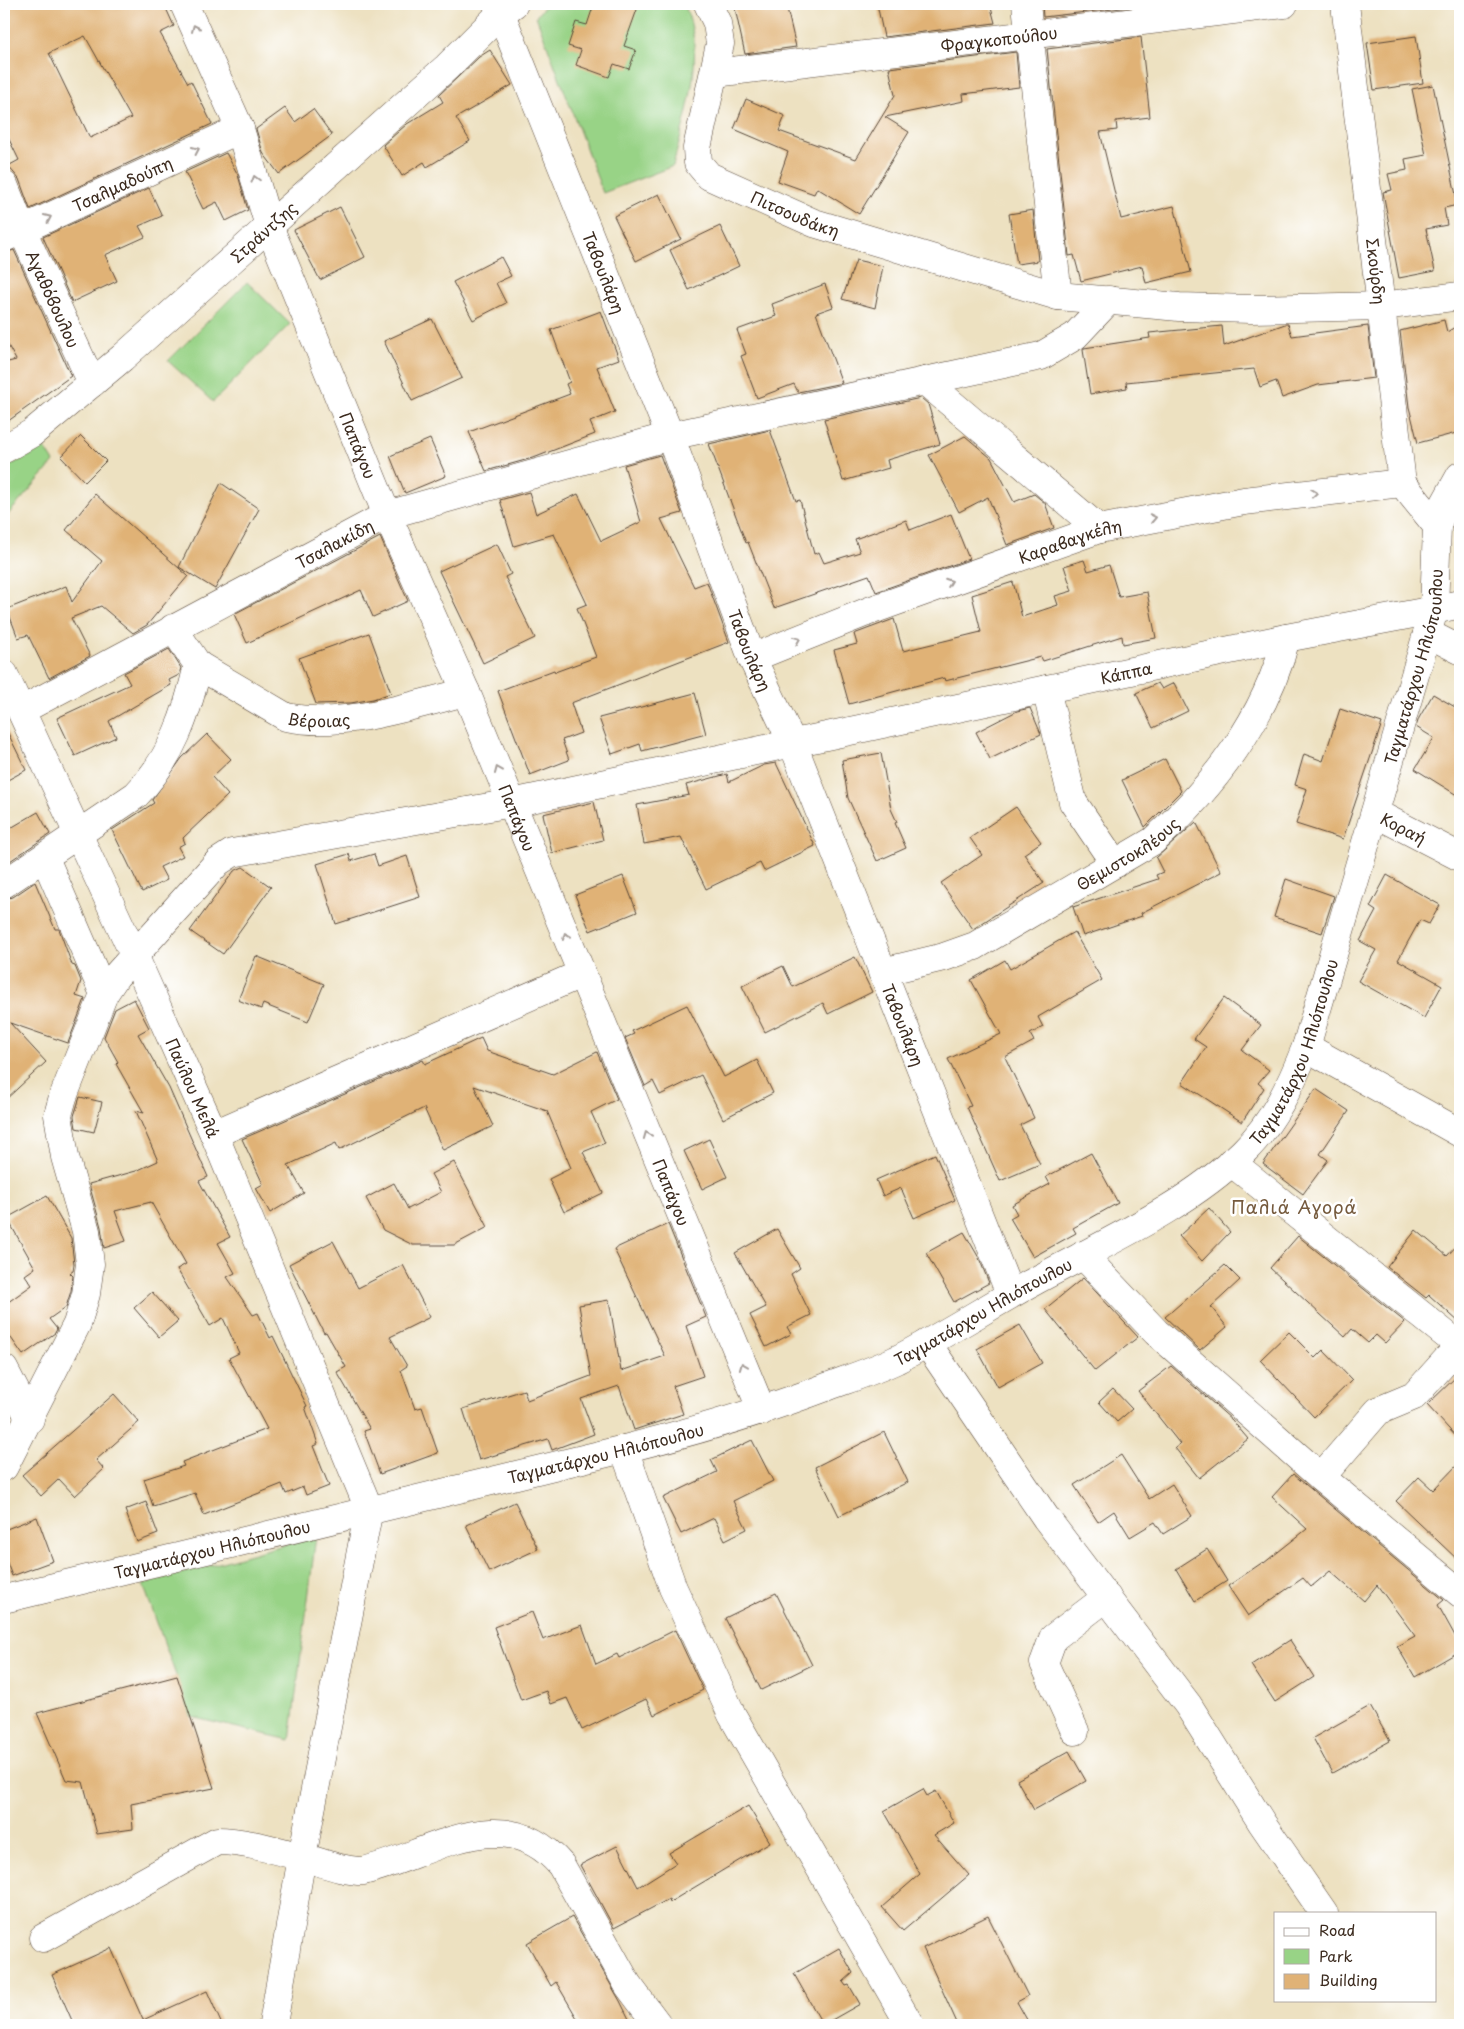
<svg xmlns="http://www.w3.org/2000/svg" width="1464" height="2029" font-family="'Playpen Sans',sans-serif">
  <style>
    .green { fill: #98d386; stroke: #6a7e52 }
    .building { fill: #e0b276; fill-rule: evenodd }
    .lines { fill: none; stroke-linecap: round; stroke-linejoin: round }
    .minor-casing { stroke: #564536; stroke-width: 29 }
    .major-casing { stroke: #564536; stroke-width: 29 }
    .minor { stroke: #fff; stroke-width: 28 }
    .major { stroke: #fff; stroke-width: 28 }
    .oneway { stroke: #a79f9a }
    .labels { text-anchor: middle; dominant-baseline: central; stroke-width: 5; stroke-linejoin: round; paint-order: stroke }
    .street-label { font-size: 16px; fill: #3b2a1e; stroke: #fff }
    .neighbourhood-label { font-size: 18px; letter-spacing: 1px; fill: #755a3d; stroke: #fff }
  </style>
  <rect width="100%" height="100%" fill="#fff"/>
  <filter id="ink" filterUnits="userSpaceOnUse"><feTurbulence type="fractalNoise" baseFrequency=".02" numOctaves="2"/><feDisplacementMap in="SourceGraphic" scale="10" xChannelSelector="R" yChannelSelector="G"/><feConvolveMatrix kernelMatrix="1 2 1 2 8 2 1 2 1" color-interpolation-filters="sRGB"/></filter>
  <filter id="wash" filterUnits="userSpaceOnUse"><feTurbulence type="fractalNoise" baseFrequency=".0096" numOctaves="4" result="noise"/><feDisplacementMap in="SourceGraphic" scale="20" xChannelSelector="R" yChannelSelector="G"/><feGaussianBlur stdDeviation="1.12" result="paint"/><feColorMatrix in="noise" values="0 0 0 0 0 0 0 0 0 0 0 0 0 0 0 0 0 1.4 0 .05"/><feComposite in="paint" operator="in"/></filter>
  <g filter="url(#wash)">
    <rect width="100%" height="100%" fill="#ede1c1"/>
    <!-- green -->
    <g class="green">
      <path d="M547 4H684C708 55 685 115 673 166L603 193 536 16Z"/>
      <polygon points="247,282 290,324 213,402 168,361"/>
      <polygon points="45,448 54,462 4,519 4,468"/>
      <polygon points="316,1536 290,1740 191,1717 143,1584"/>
    </g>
    <g id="blocks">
      <!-- building -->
      <g class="building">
        <path d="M4 4H164L174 26 160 33 188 83 191 81 212 124 30 209 19 179 8 166 19 160 4 129ZM85 36 131 118 90 138 49 53Z"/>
        <polygon points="594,4 639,4 624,46 636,50 629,69 614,64 609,77 576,65 581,50 568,46 576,22 587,25"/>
        <polygon points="734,4 786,4 796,47 745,54"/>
        <polygon points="877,4 990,4 995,23 884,37"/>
        <polygon points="1042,4 1130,4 1130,7 1043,17"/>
        <polygon points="1416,36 1423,83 1374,90 1367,43"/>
        <polygon points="1141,37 1150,117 1116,121 1117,130 1100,132 1121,219 1174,206 1191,272 1146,283 1142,266 1081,281 1074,255 1069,256 1047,49"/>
        <polygon points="490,50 512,85 456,118 470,141 427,167 424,162 402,176 383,145 407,124 443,102 439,95 479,57"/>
        <polygon points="1016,52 1019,87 963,94 964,101 885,117 909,132 859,214 817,188 814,194 778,181 788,152 734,129 746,99 785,116 779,131 856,159 895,95 889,68"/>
        <polygon points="1433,85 1458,205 1444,208 1447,225 1426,229 1435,271 1399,278 1383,192 1392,190 1388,174 1407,170 1405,159 1426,155 1412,89"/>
        <polygon points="285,108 295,122 313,109 332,135 279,174 263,153 256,129"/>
        <polygon points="226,153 238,175 248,210 226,221 217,202 203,209 185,172"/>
        <polygon points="149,188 162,216 139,226 145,237 105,255 117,281 72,302 43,237"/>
        <polygon points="659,194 681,239 636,261 614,216"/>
        <polygon points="340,207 365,257 320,280 294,230"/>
        <polygon points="1033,210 1038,261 1017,264 1009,214"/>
        <polygon points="720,226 739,266 689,290 670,250"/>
        <polygon points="14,250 71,376 4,424 4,363 16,360 4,338 4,253"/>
        <polygon points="501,257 511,276 496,283 506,303 473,320 453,282"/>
        <polygon points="856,260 883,266 875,308 842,299"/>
        <polygon points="825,284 833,307 816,313 842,383 798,392 794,384 757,398 741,356 746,354 737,330 776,316 772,304"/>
        <polygon points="601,311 619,359 597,367 615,412 590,422 595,434 536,457 486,471 469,432 570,394 566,384 570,382 551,330"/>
        <polygon points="432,319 462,378 412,401 384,341"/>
        <polygon points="1444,320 1447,332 1460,324 1460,432 1418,443 1409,407 1400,331"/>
        <polygon points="1285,324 1288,324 1292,336 1368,326 1374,378 1318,385 1282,398 1276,381 1260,387 1254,369 1126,382 1127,388 1090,394 1083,350 1084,348 1150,338 1149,333 1222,326 1224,346"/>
        <polygon points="921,398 928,404 940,444 887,460 889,468 843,481 824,419"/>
        <polygon points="770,430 796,501 800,500 814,554 819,552 824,563 860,552 855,539 906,520 910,530 951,514 969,559 876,592 869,575 774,608 748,542 746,543 709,444"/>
        <polygon points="81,436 106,461 85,482 61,457"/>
        <polygon points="965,436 991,458 1014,502 1034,494 1045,503 1054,528 1007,545 988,497 959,512 929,455"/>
        <polygon points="430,439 446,476 405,493 390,456"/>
        <polygon points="660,455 682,513 661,519 694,587 707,582 729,642 571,703 581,733 562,740 569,760 530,775 498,691 554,670 555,672 596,657 577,608 587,604 554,534 514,546 500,500 529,492 536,514 578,494 601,541 641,522 624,465"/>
        <polygon points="221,483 259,509 215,589 179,567"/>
        <polygon points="95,494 188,576 147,625 133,633 101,606 71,618 90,656 49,678 28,635 18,638 7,609 66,586 72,602 102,561 66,530"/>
        <polygon points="380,537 408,601 373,617 361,590 247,643 234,614"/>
        <polygon points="497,544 511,574 505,577 535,638 483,663 439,571"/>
        <polygon points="1084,560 1088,571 1109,565 1119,597 1147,592 1156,638 1123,644 1122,636 1043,661 1041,657 945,681 944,678 849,704 834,650 857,644 854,634 894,619 903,651 981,632 972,595 1013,582 1022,617 1058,605 1055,596 1072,591 1064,566"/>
        <polygon points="369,633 391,693 373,699 351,703 316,704 299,658"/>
        <polygon points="169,649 181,668 179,675 169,680 171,685 109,721 116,737 75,756 57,718 130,684 124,673"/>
        <polygon points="1158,683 1162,689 1174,683 1188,711 1153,728 1136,693"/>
        <polygon points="695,693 706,734 642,751 640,744 612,754 599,718"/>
        <polygon points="1433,694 1460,710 1460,797 1415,769 1434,738 1416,727 1419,718"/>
        <polygon points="1030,708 1041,734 990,759 976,732 1017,711"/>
        <polygon points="1340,709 1382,723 1343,839 1296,824 1307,789 1295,785 1304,754 1323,761"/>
        <polygon points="4,725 26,770 4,782"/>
        <polygon points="207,734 231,759 212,777 228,795 183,838 185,843 178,847 183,856 160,867 167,880 142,892 112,830 154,803 152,800 182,758"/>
        <polygon points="881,753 891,809 897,822 895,823 906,848 877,861 848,798 842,760"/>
        <polygon points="1165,759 1181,791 1145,827 1122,780"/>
        <polygon points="776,763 815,846 764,871 760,863 706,889 681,837 644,844 637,805 689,795 686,785 727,774 729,782 764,765"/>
        <polygon points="594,802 603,840 552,853 543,814"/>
        <polygon points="1016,807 1041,842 1024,854 1044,883 973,929 941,883 982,855 970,838"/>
        <polygon points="38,812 50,834 4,865 4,832"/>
        <polygon points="1196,822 1221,872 1141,913 1142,916 1083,936 1073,907 1158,879 1156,875 1163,872 1156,858"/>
        <polygon points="349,854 351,861 374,854 378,866 407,856 420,897 336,924 317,864"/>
        <polygon points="243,867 271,887 223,954 190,931 234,871"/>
        <polygon points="1387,875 1440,905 1429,924 1420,920 1398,960 1442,985 1424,1018 1358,981 1376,950 1360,941 1376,911 1370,907"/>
        <polygon points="623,876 637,912 590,931 575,895"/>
        <polygon points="1286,879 1334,896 1322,933 1274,917"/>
        <polygon points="35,882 55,929 59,929 72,965 75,966 81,981 76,996 85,999 68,1043 10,1023 46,1062 4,1101 4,899 13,897"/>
        <polygon points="1074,932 1102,980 1038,1017 1043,1027 1030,1034 1034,1041 1005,1057 1034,1118 1020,1125 1040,1164 1000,1181 967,1107 971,1106 948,1059 1001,1034 971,980 1005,960 1010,969"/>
        <polygon points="256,956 324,984 308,1022 263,1004 261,1009 238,1000"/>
        <polygon points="855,957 872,992 828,1014 823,1003 765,1032 742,986 783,966 793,987"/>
        <polygon points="1224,998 1261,1025 1242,1050 1269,1070 1258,1083 1264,1088 1242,1122 1182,1083 1206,1047 1194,1039"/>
        <polygon points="134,999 149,1028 138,1034 169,1088 208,1177 199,1181 230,1237 218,1243 235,1273 227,1277 253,1315 258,1313 270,1338 273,1336 307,1406 305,1407 318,1444 313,1446 329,1486 306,1495 303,1487 286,1494 282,1484 204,1515 195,1493 153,1506 144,1479 184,1466 182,1462 267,1429 229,1358 239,1353 223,1318 210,1326 177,1269 186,1264 151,1202 115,1211 126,1241 104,1248 101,1227 89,1184 136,1171 158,1161 136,1111 144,1113 116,1064 118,1062 104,1037 115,1009"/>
        <polygon points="687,1005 724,1077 757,1060 773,1093 723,1119 701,1075 660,1095 653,1081 645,1086 625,1038 634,1034 632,1031"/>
        <polygon points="481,1038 487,1051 553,1074 597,1052 617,1099 591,1112 605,1143 583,1152 603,1193 564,1212 549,1179 571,1168 547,1111 474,1086 493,1126 443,1150 424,1108 339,1150 336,1143 288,1165 304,1193 270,1213 256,1188 263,1184 242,1139 423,1060 425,1064"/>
        <polygon points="1316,1089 1349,1111 1320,1154 1328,1160 1303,1194 1263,1164"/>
        <polygon points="80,1097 102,1102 94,1132 76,1128 74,1116"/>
        <polygon points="709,1139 727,1177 702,1189 684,1151"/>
        <polygon points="1091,1153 1118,1203 1073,1228 1076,1233 1033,1257 1010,1218 1017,1214 1012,1205 1050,1184 1046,1177"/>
        <polygon points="935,1154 955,1200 914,1218 901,1188 883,1196 876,1180"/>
        <polygon points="454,1162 488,1227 454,1245 413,1245 383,1230 366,1198 394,1183 408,1209 441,1192 431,1174"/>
        <polygon points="47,1196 71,1238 74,1264 73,1271 70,1273 73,1276 71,1291 66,1307 49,1319 57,1329 55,1333 23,1355 4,1328 4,1305 32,1285 25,1275 35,1268 7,1218"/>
        <polygon points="1209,1208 1230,1232 1202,1261 1179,1236"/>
        <polygon points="668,1224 706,1317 686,1326 703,1376 673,1386 683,1414 634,1430 619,1386 581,1399 594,1434 552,1450 548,1439 479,1460 463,1409 524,1390 527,1400 591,1376 579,1305 609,1300 621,1371 665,1356 614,1249"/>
        <polygon points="777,1229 800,1268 791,1274 811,1315 787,1327 791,1334 766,1347 750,1315 766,1307 735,1253"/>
        <polygon points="1416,1230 1447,1256 1460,1242 1460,1323 1429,1295 1426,1298 1387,1267"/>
        <polygon points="964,1232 979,1258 989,1283 954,1302 926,1253"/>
        <polygon points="1298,1236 1405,1322 1385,1343 1376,1335 1368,1343 1352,1329 1345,1337 1270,1268"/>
        <polygon points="333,1241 358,1288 403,1265 430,1317 390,1337 407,1366 401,1370 415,1409 422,1407 438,1453 380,1474 364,1431 370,1429 337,1372 346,1367 326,1332 324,1333 289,1264"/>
        <polygon points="1225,1265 1240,1280 1211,1307 1227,1327 1200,1350 1165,1317"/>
        <polygon points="1083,1278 1138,1337 1095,1371 1045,1309"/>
        <polygon points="152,1292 178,1321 159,1337 134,1308"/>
        <polygon points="1020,1325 1042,1363 998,1387 977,1349"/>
        <polygon points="1289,1332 1315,1358 1323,1350 1352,1380 1314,1417 1260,1360"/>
        <polygon points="1171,1366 1232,1420 1248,1439 1199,1478 1175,1448 1180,1444 1138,1391"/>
        <polygon points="1460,1373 1460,1441 1427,1405"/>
        <polygon points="1113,1389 1132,1409 1117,1422 1099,1402"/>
        <polygon points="114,1394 139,1422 96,1460 104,1469 75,1496 59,1479 41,1496 22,1475"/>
        <polygon points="884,1432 908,1482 839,1516 815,1467"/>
        <polygon points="752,1440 773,1481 733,1501 747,1529 725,1540 714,1518 681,1534 663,1498 717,1472 711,1460"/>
        <polygon points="1121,1455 1149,1499 1172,1484 1192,1516 1163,1534 1155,1522 1130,1537 1114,1511 1098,1522 1074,1485"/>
        <polygon points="1460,1462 1460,1562 1396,1501 1419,1477 1433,1490"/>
        <polygon points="1293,1474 1444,1600 1438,1605 1460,1645 1460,1651 1415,1677 1397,1646 1415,1636 1377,1585 1364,1601 1330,1571 1311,1587 1303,1578 1248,1616 1228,1586 1263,1562 1264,1563 1307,1529 1272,1497"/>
        <polygon points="146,1502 158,1534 137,1542 125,1510"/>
        <polygon points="515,1502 538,1549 489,1572 466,1525"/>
        <polygon points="37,1517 53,1561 12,1576 4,1555 4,1530"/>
        <polygon points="1207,1549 1227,1581 1195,1601 1176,1569"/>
        <polygon points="776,1593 812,1665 761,1690 725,1618"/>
        <polygon points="532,1612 543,1640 582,1625 596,1664 617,1654 619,1658 675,1630 703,1690 654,1715 646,1699 582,1730 567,1698 551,1704 546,1691 521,1700 494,1627"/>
        <polygon points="1290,1640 1314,1677 1275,1702 1251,1665"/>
        <polygon points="177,1676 214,1788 131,1804 133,1829 97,1834 83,1782 66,1780 37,1713"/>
        <polygon points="1370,1706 1390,1741 1332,1773 1313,1738"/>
        <polygon points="1069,1751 1086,1781 1034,1810 1017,1780"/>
        <polygon points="923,1789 927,1796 936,1791 954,1823 934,1835 969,1875 903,1931 882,1907 920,1874 884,1811"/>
        <polygon points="748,1806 770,1842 670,1902 669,1899 614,1928 580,1865 617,1846 638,1887 676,1863 669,1853"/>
        <polygon points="988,1916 1028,1996 1017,2002 1030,2025 958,2025 923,1948"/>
        <polygon points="572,1917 620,2001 632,2025 581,2025 556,1982 551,1986 527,1943"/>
        <polygon points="111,1948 143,2020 207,1991 222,2025 74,2025 52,1975"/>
        <polygon points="839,1948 853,1973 843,1982 846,1986 849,1985 860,2004 823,2025 794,1974"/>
      </g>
    </g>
  </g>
  <g filter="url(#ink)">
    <use href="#blocks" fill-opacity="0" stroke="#564536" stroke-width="1"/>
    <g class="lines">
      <defs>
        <g id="minor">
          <path id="s1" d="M184 4 240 129 269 226 387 515 466 692 762 1411"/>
          <path id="s2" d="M497 4 670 436 752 658 792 742 1010 1294"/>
          <path id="s3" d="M708 4 717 23 720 44 697 148 698 163 709 176 814 223 1058 296 1179 307 1251 309 1382 306 1460 296"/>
          <polyline points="1026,4 1058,296"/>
          <path id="s4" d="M1345 4 1402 483 1437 526"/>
          <path id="s5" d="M715 73 1284 4"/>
          <path id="s6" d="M4 185 22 230 92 383"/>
          <path id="s7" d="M4 238 240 129"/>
          <polyline points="925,381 1099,529"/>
          <path id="s8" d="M4 449 32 433 122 358 447 67 501 13 514 4"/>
          <path id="s9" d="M173 628 198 665 286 717C344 729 409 706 466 692"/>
          <polyline points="1427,633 1460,650"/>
          <path id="s10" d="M752 658 869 611 1099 529 1244 501 1402 483"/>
          <path id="s11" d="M4 674 134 955 214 1134 369 1509 302 1857 273 2024"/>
          <polyline points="1046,689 1073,802 1115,864"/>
          <path id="s12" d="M22 710 387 515 670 436 1041 356 1075 336 1109 300"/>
          <path id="s13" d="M1375 813 1460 857"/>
          <polyline points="45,858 104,994"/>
          <path d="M4 884 136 795C172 758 187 714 198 665"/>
          <path id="s14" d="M882 972 944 957 975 946 1153 841C1212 789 1267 717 1286 638"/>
          <polyline points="1306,1047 1460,1133"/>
          <polyline points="214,1134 581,974"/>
          <polyline points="1231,1162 1460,1346"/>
          <polyline points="1083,1255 1156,1332 1321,1477 1460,1593"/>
          <polyline points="927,1343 1046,1518 1188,1705 1262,1823 1324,1913"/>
          <polyline points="4,1369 30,1419"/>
          <polyline points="624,1449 673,1588 732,1715 910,2025"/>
          <path id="s15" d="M4 1467 77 1324 86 1294 90 1264 86 1231 65 1157 58 1115 63 1097 104 994 116 976 218 862 232 853 512 803 1286 638 1434 610"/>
          <polyline points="1321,1477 1378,1411 1414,1396 1460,1345"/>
          <polyline points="1075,1731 1044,1663 1053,1638 1107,1597"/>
          <path d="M43 1938 217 1841C244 1841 275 1850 302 1857 322 1862 341 1871 363 1871 429 1856 503 1797 561 1865L628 1985 658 2025"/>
        </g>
        <g id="major">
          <polyline points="1434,610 1460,604"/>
          <path id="s16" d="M4 1599 624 1449C692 1432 758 1413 824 1388 848 1379 873 1371 896 1360 947 1334 995 1302 1046 1275 1113 1239 1188 1205 1243 1152 1273 1123 1291 1085 1306 1047L1434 610 1437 526 1445 503 1460 476"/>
        </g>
      </defs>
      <!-- minor casing -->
      <use href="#minor" class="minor-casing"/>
      <!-- major casing -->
      <use href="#major" class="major-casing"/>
      <!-- minor -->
      <use href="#minor" class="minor"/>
      <!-- major -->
      <use href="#major" class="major"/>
    </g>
    <!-- one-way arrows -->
    <defs><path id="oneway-chevron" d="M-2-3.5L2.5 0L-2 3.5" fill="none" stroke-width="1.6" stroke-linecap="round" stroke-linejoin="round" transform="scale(1.25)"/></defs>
    <g class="oneway">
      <use href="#oneway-chevron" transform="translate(195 28) rotate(-114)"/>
      <use href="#oneway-chevron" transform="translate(196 150) rotate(-25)"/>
      <use href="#oneway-chevron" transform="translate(255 179) rotate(-106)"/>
      <use href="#oneway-chevron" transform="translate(48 218) rotate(-25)"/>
      <use href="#oneway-chevron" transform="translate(1314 493) rotate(-6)"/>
      <use href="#oneway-chevron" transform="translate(1153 518) rotate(-11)"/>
      <use href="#oneway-chevron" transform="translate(949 582) rotate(-20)"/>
      <use href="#oneway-chevron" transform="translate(797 640) rotate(-22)"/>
      <use href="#oneway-chevron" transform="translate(498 770) rotate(-113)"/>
      <use href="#oneway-chevron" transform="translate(566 936) rotate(-112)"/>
      <use href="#oneway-chevron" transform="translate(647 1135) rotate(-112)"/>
      <use href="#oneway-chevron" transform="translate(743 1366) rotate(-112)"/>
    </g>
  </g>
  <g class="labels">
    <!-- street labels -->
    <g class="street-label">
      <text stroke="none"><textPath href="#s5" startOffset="286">Φραγκοπούλου</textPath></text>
      <text stroke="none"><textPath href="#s7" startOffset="130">Τσαλμαδούπη</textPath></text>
      <text stroke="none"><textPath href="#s3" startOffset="275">Πιτσουδάκη</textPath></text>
      <text stroke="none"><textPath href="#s8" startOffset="339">Στράντζης</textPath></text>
      <text stroke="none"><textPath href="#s4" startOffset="269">Σκούρδη</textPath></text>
      <text stroke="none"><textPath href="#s2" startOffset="289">Ταβουλάρη</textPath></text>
      <text stroke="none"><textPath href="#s6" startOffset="124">Αγαθόβουλου</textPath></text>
      <text stroke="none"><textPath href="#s1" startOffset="475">Παπάγου</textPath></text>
      <text stroke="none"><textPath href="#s10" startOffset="339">Καραβαγκέλη</textPath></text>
      <text stroke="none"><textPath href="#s12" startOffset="354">Τσαλακίδη</textPath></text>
      <text stroke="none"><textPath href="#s2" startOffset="694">Ταβουλάρη</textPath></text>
      <text stroke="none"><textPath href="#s16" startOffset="1849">Ταγματάρχου Ηλιόπουλου</textPath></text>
      <text stroke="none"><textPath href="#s15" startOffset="1608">Κάππα</textPath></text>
      <text stroke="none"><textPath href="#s9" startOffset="180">Βέροιας</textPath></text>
      <text stroke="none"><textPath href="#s1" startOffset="880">Παπάγου</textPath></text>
      <text stroke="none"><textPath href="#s13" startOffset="32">Κοραή</textPath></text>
      <text stroke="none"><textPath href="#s14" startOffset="275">Θεμιστοκλέους</textPath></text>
      <text stroke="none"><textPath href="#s2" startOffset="1099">Ταβουλάρη</textPath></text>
      <text stroke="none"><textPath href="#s16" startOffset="1444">Ταγματάρχου Ηλιόπουλου</textPath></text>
      <text stroke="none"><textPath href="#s11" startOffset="455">Παύλου Μελά</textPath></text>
      <text stroke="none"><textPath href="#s1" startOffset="1285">Παπάγου</textPath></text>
      <text stroke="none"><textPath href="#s16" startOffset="1024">Ταγματάρχου Ηλιόπουλου</textPath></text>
      <text stroke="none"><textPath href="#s16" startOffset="619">Ταγματάρχου Ηλιόπουλου</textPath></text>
      <text stroke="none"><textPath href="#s16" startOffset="214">Ταγματάρχου Ηλιόπουλου</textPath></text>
    </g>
    <!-- neighbourhood labels -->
    <g class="neighbourhood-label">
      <text x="1294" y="1206">Παλιά Αγορά</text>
    </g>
  </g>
  <!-- margin -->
  <rect width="1464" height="2029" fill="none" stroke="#fff" stroke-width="20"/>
  <!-- legend -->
  <rect x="1274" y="1912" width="162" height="90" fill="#ffffff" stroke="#b1aaa5"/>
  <rect x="1284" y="1928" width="25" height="8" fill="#ffffff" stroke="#b1aaa5"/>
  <text x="1319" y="1936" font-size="15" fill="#3b2a1e">Road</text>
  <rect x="1284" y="1949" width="25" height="15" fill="#98d386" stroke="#b1aaa5"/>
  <text x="1319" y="1962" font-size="15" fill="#3b2a1e">Park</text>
  <rect x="1284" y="1974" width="25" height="15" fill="#e0b276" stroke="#b1aaa5"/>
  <text x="1319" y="1986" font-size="15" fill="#3b2a1e">Building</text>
</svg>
